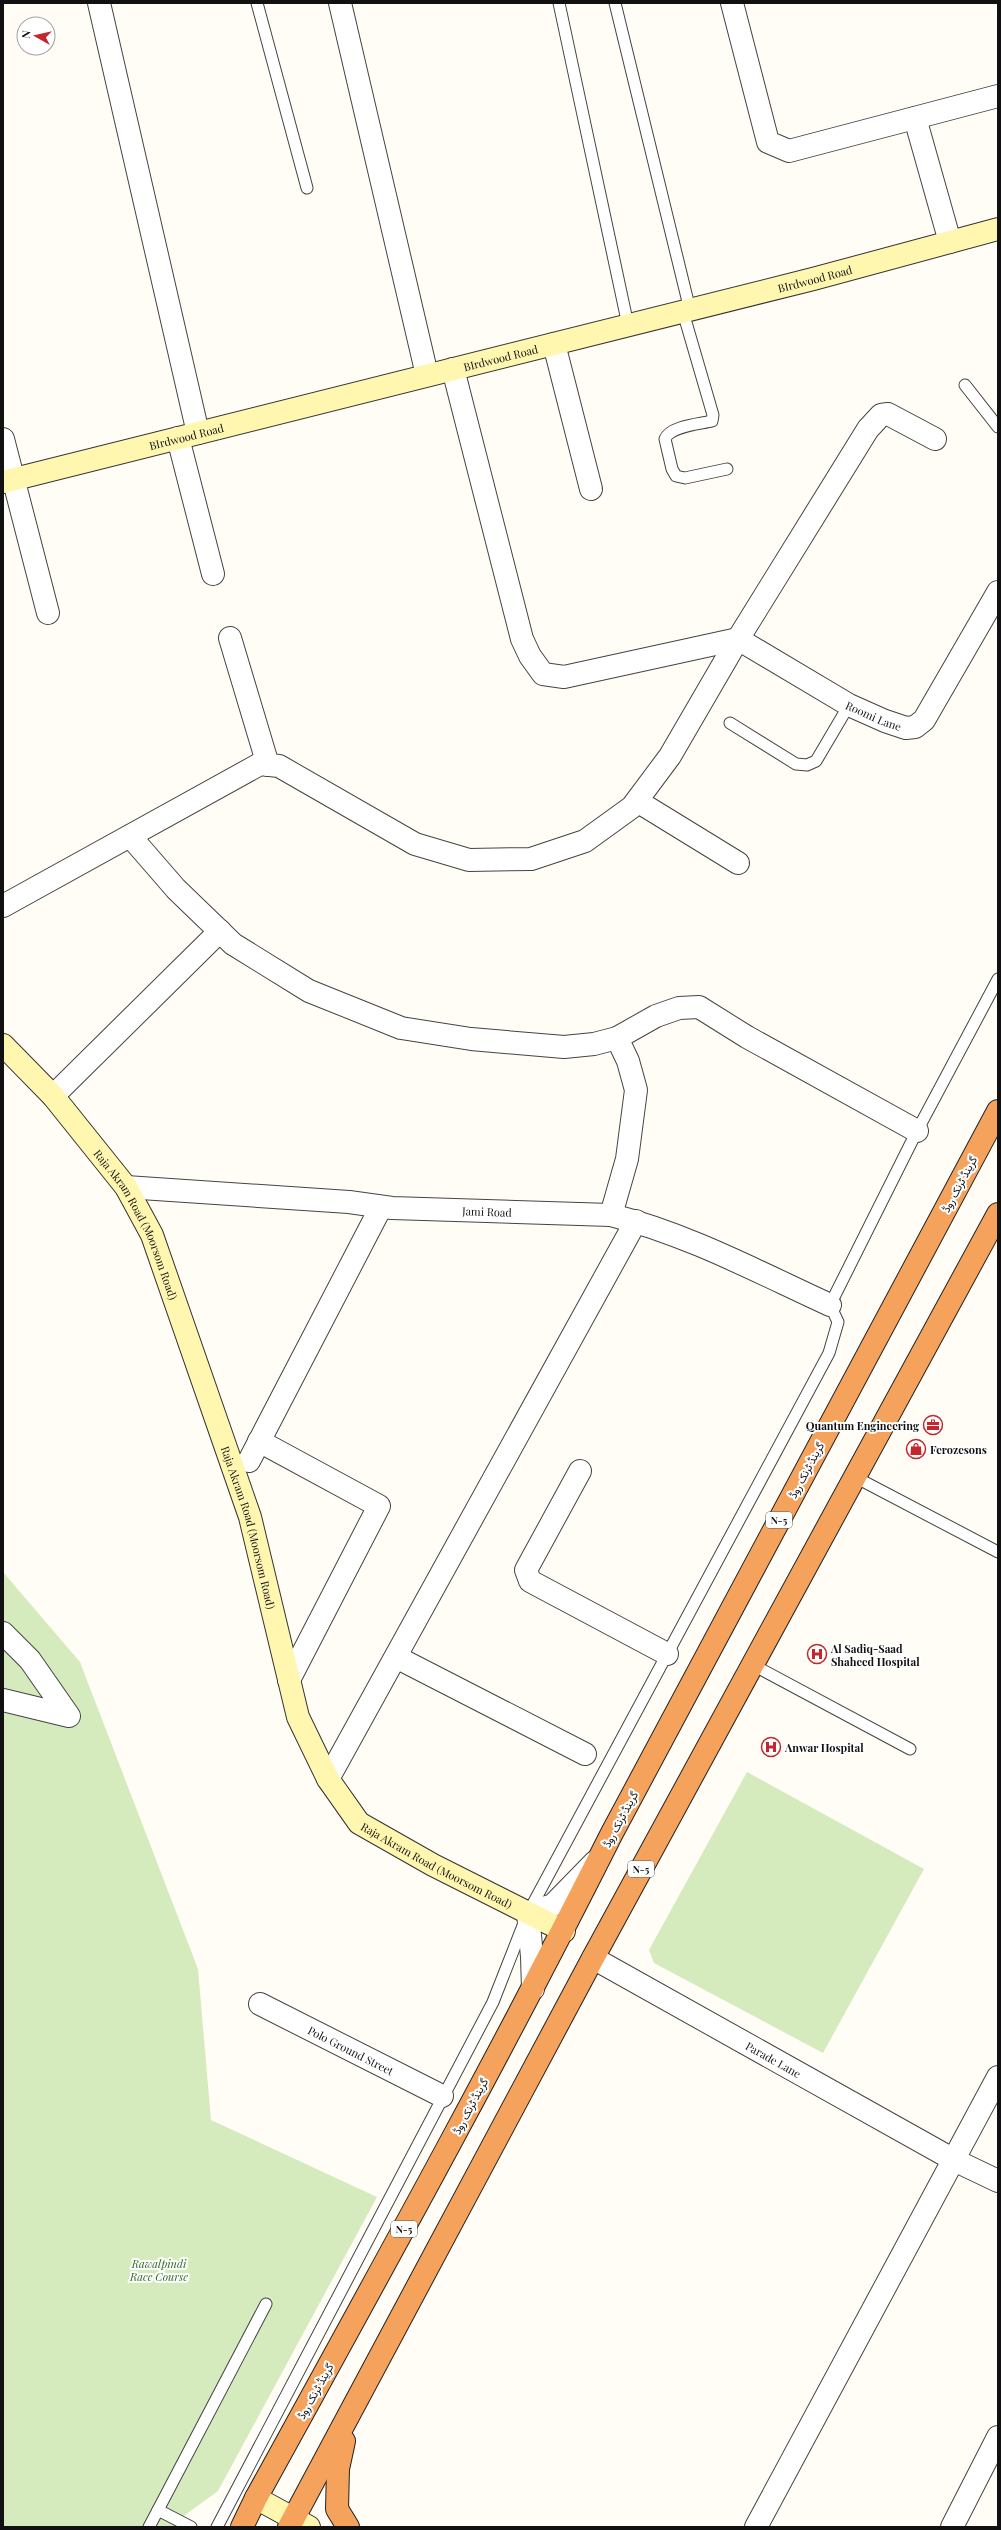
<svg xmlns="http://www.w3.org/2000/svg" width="1001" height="2530" font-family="'Playfair Display',Vazirmatn,serif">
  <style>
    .green { fill: #d5ebbd }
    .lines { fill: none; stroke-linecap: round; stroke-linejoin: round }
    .lane-casing { stroke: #444; stroke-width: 13 }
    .street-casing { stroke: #444; stroke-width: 24 }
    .secondary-casing { stroke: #333; stroke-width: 24 }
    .highway-casing { stroke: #222; stroke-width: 24 }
    .lane { stroke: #fff; stroke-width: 11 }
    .street { stroke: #fff; stroke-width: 22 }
    .secondary { stroke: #fff6b0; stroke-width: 22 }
    .highway { stroke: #f5a25d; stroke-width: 22 }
    .labels { text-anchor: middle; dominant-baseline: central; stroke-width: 4; stroke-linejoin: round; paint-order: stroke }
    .shield { fill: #fff; stroke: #585858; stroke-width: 1 }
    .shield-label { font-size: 10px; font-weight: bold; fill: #111 }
    .street-label { font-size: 11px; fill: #111; stroke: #fff }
    .poi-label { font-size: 11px; font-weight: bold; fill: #111; stroke: #fff; text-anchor: start }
    .park-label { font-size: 11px; font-style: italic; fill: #2f6b1f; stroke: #fff }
  </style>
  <rect width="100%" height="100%" fill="#fffdf5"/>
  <!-- green -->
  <g class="green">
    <polygon points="3,1572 80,1662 198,1969 211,2120 377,2197 218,2491 185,2515 179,2527 3,2527"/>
    <polygon points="747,1772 924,1869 823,2053 654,1963 649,1950"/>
  </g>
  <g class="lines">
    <defs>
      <g id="lane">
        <polyline points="257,3 307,188"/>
        <polyline points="559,3 628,325"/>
        <polyline points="615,3 690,310"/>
        <path d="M683 312 713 415 712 421C700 424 670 426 665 439L672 469 676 476 685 478 727 469"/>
        <polyline points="965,385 998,427"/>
        <polyline points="730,723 796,764 807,765 816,761 849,705"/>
        <polyline points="855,1477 998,1552"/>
        <polyline points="753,1665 910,1749"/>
        <polyline points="158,2510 266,2304"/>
        <polyline points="149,2527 158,2510 191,2527"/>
        <polyline points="217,2527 493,2002 528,1913 829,1353 838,1322 830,1305 917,1131 998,979"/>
      </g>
      <g id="street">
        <polyline points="99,3 198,433"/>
        <polyline points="340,3 427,375"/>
        <polyline points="732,3 768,142 789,151 998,96"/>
        <polyline points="915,118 950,242"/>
        <polyline points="554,344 591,489"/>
        <path id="s1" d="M453 369 522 639 530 656 543 674 564 677 738 639 849 705 885 721 906 728 915 727 924 720 998 592"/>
        <polyline points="178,438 213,574"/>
        <polyline points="3,439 48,613"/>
        <polyline points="230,638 268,765"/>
        <polyline points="637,801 738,863"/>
        <polyline points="130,836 176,889 233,944 309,991 401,1028 471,1039 564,1047 594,1044 617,1038 656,1016 679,1008 699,1007 747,1037 917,1131"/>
        <polyline points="3,906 260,764 279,766 415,844 469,860 531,859 585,841 632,807 670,756 738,639 868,429 881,415 888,414 935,439"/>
        <polyline points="53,1096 220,931"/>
        <path id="s2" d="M126 1187 349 1202 392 1208 611 1215C687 1234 758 1272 830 1305"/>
        <polyline points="611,1215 627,1159 636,1090 628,1061 617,1038"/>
        <polyline points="259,1441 379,1506 289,1680"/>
        <polyline points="249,1461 381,1207"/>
        <polyline points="580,1471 526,1570 530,1581 667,1654"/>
        <polyline points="3,1633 30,1660 69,1716 3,1700"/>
        <polyline points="396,1657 585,1754"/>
        <polyline points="328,1779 636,1221"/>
        <path id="s3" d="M593 1958 954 2160 998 2181"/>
        <polyline points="533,1989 532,1957 528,1913 553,1905 595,1862"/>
        <path id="s4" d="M260 2004 442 2096"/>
        <polyline points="756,2527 998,2077"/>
        <polyline points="952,2527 998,2437"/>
      </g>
      <g id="secondary">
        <path id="s5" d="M3 482 813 279 998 229"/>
        <path id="s6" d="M3 1045 53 1096 126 1187 152 1235 250 1517 298 1717 328 1779 359 1823 433 1865 564 1931"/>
        <polyline points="256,2498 309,2527"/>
      </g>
      <g id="highway">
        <polyline points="344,2441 338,2469 337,2509 348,2527"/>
        <path d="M242 2527 256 2498C377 2278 499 2058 612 1833L998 1111"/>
        <polyline points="289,2527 593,1958 998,1214"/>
      </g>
    </defs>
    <!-- lane casing -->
    <use href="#lane" class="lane-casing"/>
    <!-- street casing -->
    <use href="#street" class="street-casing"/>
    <!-- secondary casing -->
    <use href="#secondary" class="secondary-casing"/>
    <!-- highway casing -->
    <use href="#highway" class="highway-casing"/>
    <!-- lane -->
    <use href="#lane" class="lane"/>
    <!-- street -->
    <use href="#street" class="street"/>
    <!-- secondary -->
    <use href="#secondary" class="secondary"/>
    <!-- highway -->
    <use href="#highway" class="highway"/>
  </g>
  <!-- icons -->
  <defs>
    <symbol id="office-ring" viewBox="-11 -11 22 22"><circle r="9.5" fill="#fff" stroke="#c4262e" stroke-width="1.5"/><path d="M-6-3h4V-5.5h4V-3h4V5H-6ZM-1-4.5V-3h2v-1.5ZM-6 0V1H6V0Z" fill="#c4262e"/></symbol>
    <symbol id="shop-ring" viewBox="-11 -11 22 22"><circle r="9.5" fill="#fff" stroke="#c4262e" stroke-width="1.5"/><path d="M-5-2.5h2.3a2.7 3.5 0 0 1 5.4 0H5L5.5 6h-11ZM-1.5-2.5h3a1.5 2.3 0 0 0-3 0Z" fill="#c4262e"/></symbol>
    <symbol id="hospital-ring" viewBox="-11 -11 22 22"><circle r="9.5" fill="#fff" stroke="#c4262e" stroke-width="1.5"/><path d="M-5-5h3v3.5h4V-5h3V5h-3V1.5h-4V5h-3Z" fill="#c4262e"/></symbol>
  </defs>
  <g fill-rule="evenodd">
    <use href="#office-ring" x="922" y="1414" width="22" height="22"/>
    <use href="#shop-ring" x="905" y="1438" width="22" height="22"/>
    <use href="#hospital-ring" x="806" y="1643" width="22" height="22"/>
    <use href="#hospital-ring" x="760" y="1736" width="22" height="22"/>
  </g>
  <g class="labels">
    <!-- shield labels -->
    <g class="shield">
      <rect x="766" y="1512" width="26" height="16" rx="3"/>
      <rect x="628" y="1861" width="26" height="16" rx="3"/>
      <rect x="391" y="2221" width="26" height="16" rx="3"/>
    </g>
    <g class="shield-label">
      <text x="779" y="1520">N-5</text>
      <text x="641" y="1869">N-5</text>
      <text x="404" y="2229">N-5</text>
    </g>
    <!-- street labels -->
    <g class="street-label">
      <text stroke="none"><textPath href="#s5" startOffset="837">BIrdwood Road</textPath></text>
      <text stroke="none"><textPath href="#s5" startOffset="513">BIrdwood Road</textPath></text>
      <text stroke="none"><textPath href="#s5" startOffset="189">BIrdwood Road</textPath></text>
      <text stroke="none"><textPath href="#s1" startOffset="675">Roomi Lane</textPath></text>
      <text transform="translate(959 1184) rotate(-62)">گرینڈ ٹرنک روڈ</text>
      <text stroke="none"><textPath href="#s2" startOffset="362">Jami Road</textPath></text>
      <text stroke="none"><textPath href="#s6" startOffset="226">Raja Akram Road (Moorsom Road)</textPath></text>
      <text transform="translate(806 1470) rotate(-62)">گرینڈ ٹرنک روڈ</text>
      <text stroke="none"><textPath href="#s6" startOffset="551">Raja Akram Road (Moorsom Road)</textPath></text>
      <text transform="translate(620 1819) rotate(-62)">گرینڈ ٹرنک روڈ</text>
      <text stroke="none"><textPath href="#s6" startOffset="958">Raja Akram Road (Moorsom Road)</textPath></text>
      <text stroke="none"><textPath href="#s4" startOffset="102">Polo Ground Street</textPath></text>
      <text stroke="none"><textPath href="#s3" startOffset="207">Parade Lane</textPath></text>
      <text transform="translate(470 2106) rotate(-62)">گرینڈ ٹرنک روڈ</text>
      <text transform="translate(315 2391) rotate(-61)">گرینڈ ٹرنک روڈ</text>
    </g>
    <!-- poi labels -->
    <g class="poi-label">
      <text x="919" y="1425" text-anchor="end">Quantum Engineering</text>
      <text x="930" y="1449">Ferozesons</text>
      <text x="831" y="1648">Al Sadiq-Saad<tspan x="831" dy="13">Shaheed Hospital</tspan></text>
      <text x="785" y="1747">Anwar Hospital</text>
    </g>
    <!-- park labels -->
    <g class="park-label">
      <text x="159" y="2263">Rawalpindi<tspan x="159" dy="13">Race Course</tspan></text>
    </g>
  </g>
  <!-- border -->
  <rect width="1001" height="2530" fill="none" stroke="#111111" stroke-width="8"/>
  <!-- north arrow -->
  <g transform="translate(36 36) rotate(278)"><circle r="19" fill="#ffffff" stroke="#a0a0a0"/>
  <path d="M0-3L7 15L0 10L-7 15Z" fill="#c4262e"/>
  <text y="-6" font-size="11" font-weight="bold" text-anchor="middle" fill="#111111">N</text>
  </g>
</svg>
